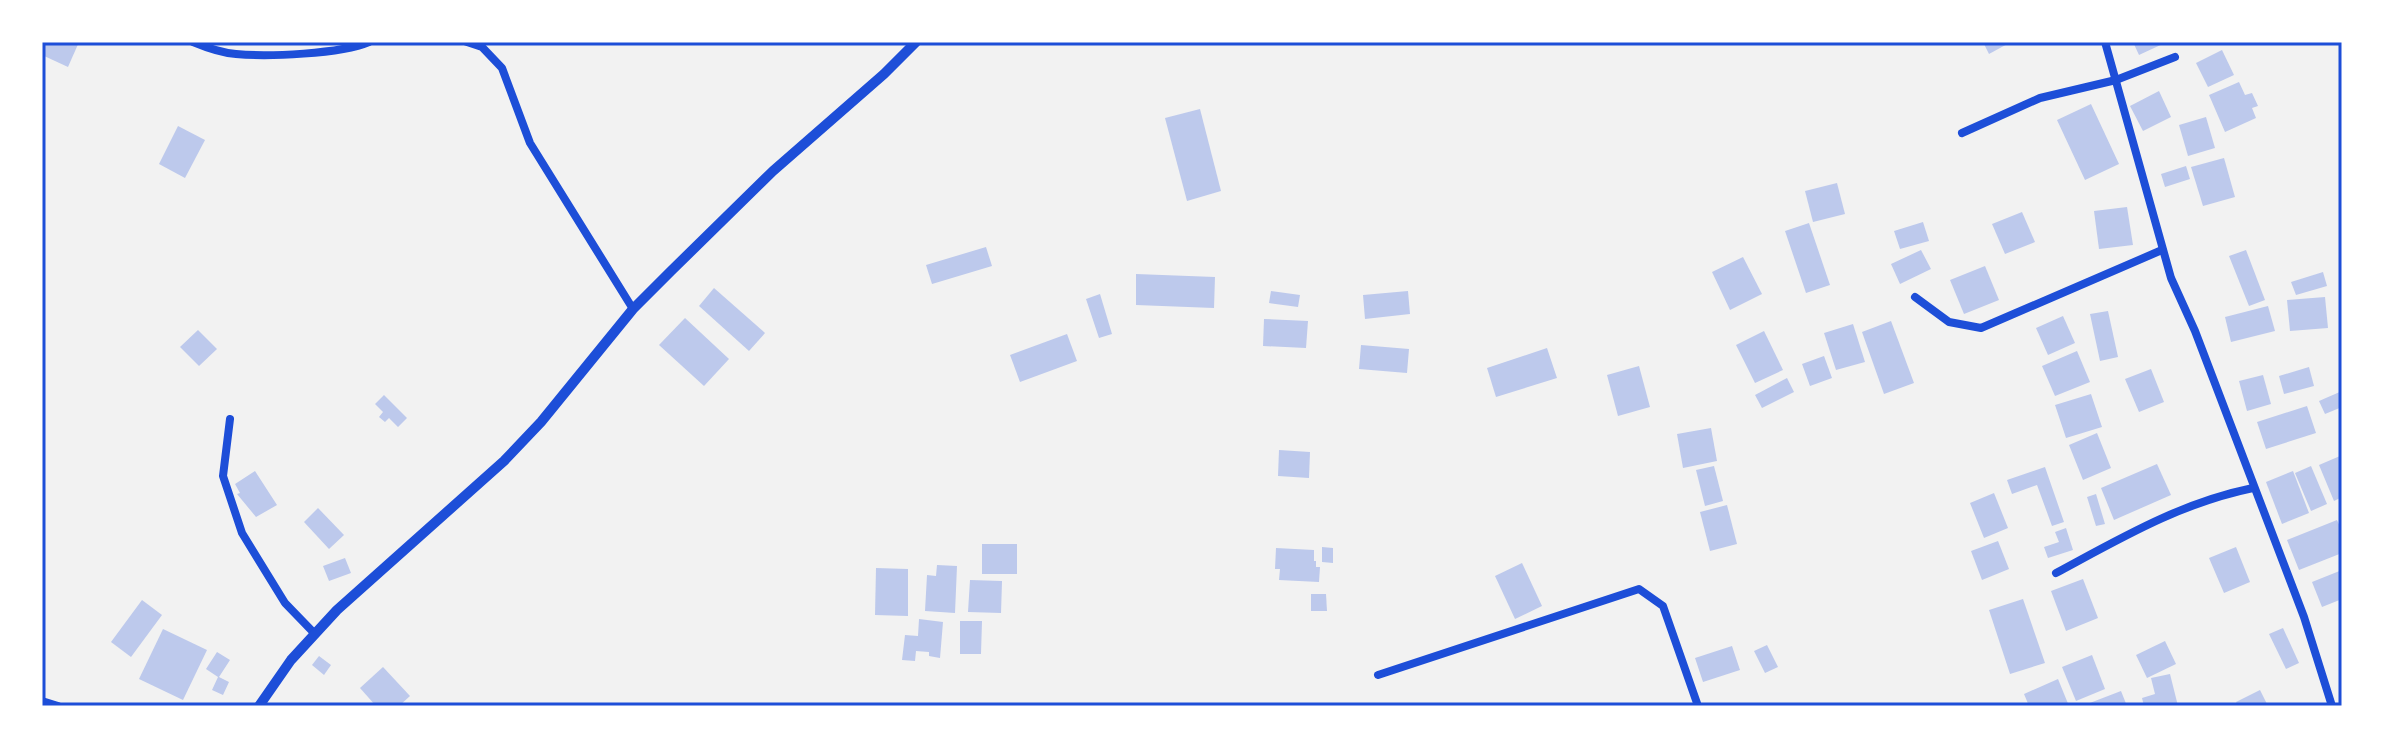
<svg xmlns="http://www.w3.org/2000/svg" width="2384" height="748" font-family="Signika,sans-serif">
  <style>
    .building { fill: #bdc9ec }
    .lines { fill: none; stroke-linecap: round; stroke-linejoin: round }
    .minor { stroke: #1d4ed8; stroke-width: 8 }
    .tertiary { stroke: #1d4ed8; stroke-width: 10 }
    .neatline { fill: none; stroke: #1d4ed8; stroke-width: 3 }
  </style>
  <rect width="100%" height="100%" fill="#f2f2f2"/>
  <!-- building -->
  <g class="building">
    <polygon points="42,42 79,42 68,67 42,55"/>
    <polygon points="1983,42 2011,42 1989,54"/>
    <polygon points="2133,42 2167,42 2139,55"/>
    <polygon points="2222,50 2234,75 2208,87 2196,63"/>
    <polygon points="2239,82 2245,95 2252,93 2258,106 2252,108 2256,118 2225,132 2209,95"/>
    <polygon points="2159,91 2171,117 2143,131 2130,106"/>
    <polygon points="2091,104 2119,164 2085,180 2057,120"/>
    <polygon points="1200,109 1221,191 1187,201 1165,118"/>
    <polygon points="2206,117 2215,148 2188,156 2179,125"/>
    <polygon points="178,126 205,140 185,178 159,164"/>
    <polygon points="2224,158 2235,197 2203,206 2191,167"/>
    <polygon points="2186,166 2190,179 2165,187 2161,174"/>
    <polygon points="1837,183 1845,214 1813,222 1805,191"/>
    <polygon points="2127,207 2133,245 2099,249 2094,211"/>
    <polygon points="2022,212 2035,242 2005,254 1992,224"/>
    <polygon points="1923,222 1929,241 1900,249 1894,231"/>
    <polygon points="1809,223 1830,285 1806,293 1785,231"/>
    <polygon points="986,247 992,266 932,284 926,265"/>
    <polygon points="1921,250 1931,269 1900,284 1891,264"/>
    <polygon points="2246,250 2265,300 2249,306 2229,256"/>
    <polygon points="1743,257 1762,294 1730,310 1712,272"/>
    <polygon points="1985,266 1999,300 1964,314 1950,280"/>
    <polygon points="2323,272 2327,286 2296,295 2291,282"/>
    <polygon points="1136,274 1215,277 1214,308 1136,305"/>
    <polygon points="714,288 765,333 749,351 699,306"/>
    <polygon points="1271,291 1300,295 1298,307 1269,303"/>
    <polygon points="1408,291 1410,314 1365,319 1363,295"/>
    <polygon points="1100,294 1112,334 1099,338 1086,299"/>
    <polygon points="2325,297 2328,328 2290,331 2287,300"/>
    <polygon points="2268,306 2275,331 2231,342 2225,317"/>
    <polygon points="2108,311 2118,357 2100,361 2090,314"/>
    <polygon points="2063,316 2075,343 2048,355 2036,328"/>
    <polygon points="685,318 729,359 704,386 659,345"/>
    <polygon points="1264,319 1308,321 1306,348 1263,346"/>
    <polygon points="1891,321 1914,383 1884,394 1862,332"/>
    <polygon points="1853,324 1865,362 1836,370 1824,333"/>
    <polygon points="198,330 217,349 199,366 180,347"/>
    <polygon points="1764,331 1783,370 1755,383 1736,345"/>
    <polygon points="1067,334 1077,361 1020,382 1010,355"/>
    <polygon points="1361,345 1409,349 1407,373 1359,369"/>
    <polygon points="1547,348 1557,378 1496,397 1487,368"/>
    <polygon points="2077,351 2090,382 2055,396 2042,366"/>
    <polygon points="1824,356 1832,378 1810,386 1802,364"/>
    <polygon points="1639,366 1650,407 1618,416 1607,375"/>
    <polygon points="2309,367 2314,386 2284,394 2279,376"/>
    <polygon points="2151,369 2164,402 2139,412 2125,379"/>
    <polygon points="2263,375 2271,404 2247,411 2239,381"/>
    <polygon points="1787,378 1794,392 1762,408 1755,395"/>
    <polygon points="2342,391 2342,407 2325,414 2319,401"/>
    <polygon points="2091,394 2102,427 2066,438 2055,405"/>
    <polygon points="384,395 407,418 398,427 389,418 385,422 379,417 383,412 375,404"/>
    <polygon points="2307,406 2316,433 2266,449 2257,422"/>
    <polygon points="1711,428 1717,461 1683,468 1677,434"/>
    <polygon points="2097,433 2111,468 2083,480 2069,445"/>
    <polygon points="1279,450 1310,452 1309,478 1278,476"/>
    <polygon points="2340,456 2342,497 2334,501 2319,465"/>
    <polygon points="2157,464 2171,495 2114,520 2101,488"/>
    <polygon points="1714,466 1723,501 1705,506 1696,470"/>
    <polygon points="2311,466 2327,504 2311,511 2295,473"/>
    <polygon points="2045,467 2064,522 2052,526 2037,485 2012,494 2007,480"/>
    <polygon points="255,471 277,505 256,517 237,494 240,493 235,484"/>
    <polygon points="2293,471 2309,513 2282,524 2266,482"/>
    <polygon points="1994,493 2008,528 1984,538 1970,503"/>
    <polygon points="2096,494 2105,524 2096,526 2087,497"/>
    <polygon points="1727,505 1737,544 1710,551 1700,512"/>
    <polygon points="318,508 344,535 329,549 304,522"/>
    <polygon points="2337,520 2342,531 2342,553 2299,570 2287,540"/>
    <polygon points="2066,528 2073,550 2048,558 2044,547 2059,542 2055,532"/>
    <polygon points="1998,541 2009,569 1982,580 1971,551"/>
    <rect x="982" y="544" width="35" height="30"/>
    <polygon points="1322,547 1333,548 1333,563 1322,562"/>
    <polygon points="2236,547 2250,582 2224,593 2209,558"/>
    <polygon points="1276,548 1314,550 1314,561 1316,561 1316,567 1320,567 1319,582 1279,580 1280,569 1275,569"/>
    <polygon points="345,558 351,573 329,581 323,566"/>
    <polygon points="1522,563 1542,606 1515,619 1495,576"/>
    <polygon points="937,565 957,566 955,613 925,611 927,575 936,576"/>
    <polygon points="876,568 908,569 908,616 875,615"/>
    <polygon points="2342,570 2342,599 2322,607 2312,582"/>
    <polygon points="2083,579 2098,618 2066,631 2051,591"/>
    <polygon points="970,580 1002,581 1001,613 968,612"/>
    <polygon points="1311,594 1326,594 1327,611 1311,611"/>
    <polygon points="2023,599 2045,663 2010,674 1989,610"/>
    <polygon points="142,600 162,615 131,657 111,642"/>
    <polygon points="919,619 943,622 940,658 929,656 929,652 916,651 915,661 902,660 905,635 918,636"/>
    <polygon points="960,621 982,621 981,654 960,654"/>
    <polygon points="2283,628 2299,663 2286,669 2269,634"/>
    <polygon points="163,629 207,650 183,700 139,679"/>
    <polygon points="2165,641 2176,664 2147,678 2136,655"/>
    <polygon points="1767,645 1778,667 1765,673 1754,651"/>
    <polygon points="1732,646 1740,670 1703,682 1695,658"/>
    <polygon points="217,652 230,660 219,677 229,682 223,695 212,690 218,677 206,669"/>
    <polygon points="2092,655 2105,689 2076,701 2062,667"/>
    <polygon points="319,656 331,665 324,675 312,665"/>
    <polygon points="383,667 410,696 399,706 376,706 360,688"/>
    <polygon points="2170,674 2178,706 2144,706 2142,698 2155,694 2151,678"/>
    <polygon points="2058,679 2069,706 2029,706 2024,694"/>
    <polygon points="2260,690 2268,706 2238,706 2236,702"/>
    <polygon points="2121,691 2127,706 2082,706"/>
  </g>
  <g class="lines">
    <!-- minor -->
    <g class="minor">
      <path d="M193 42C205 47 222 53 236 54 267 57 341 54 369 42"/>
      <polyline points="467,42 482,47 502,68 530,143 633,309"/>
      <polyline points="2105,42 2171,278 2195,331 2304,617 2332,706"/>
      <polyline points="1962,133 2040,98 2116,80 2175,57"/>
      <polyline points="1915,297 1949,322 1981,328 2162,250"/>
      <polyline points="230,419 223,476 242,533 285,603 315,634"/>
      <path d="M2056 573C2121 538 2180 503 2253 488"/>
      <polyline points="1378,675 1639,589 1663,606 1698,706"/>
      <polyline points="42,701 58,706"/>
    </g>
    <!-- tertiary -->
    <polyline class="tertiary" points="259,706 291,660 337,610 504,461 541,422 633,309 671,271 773,171 884,74 916,42"/>
  </g>
  <!-- border -->
  <rect width="2384" height="748" fill="none" stroke="#ffffff" stroke-width="88"/>
  <rect x="44" y="44" width="2296" height="660" class="neatline"/>
</svg>
